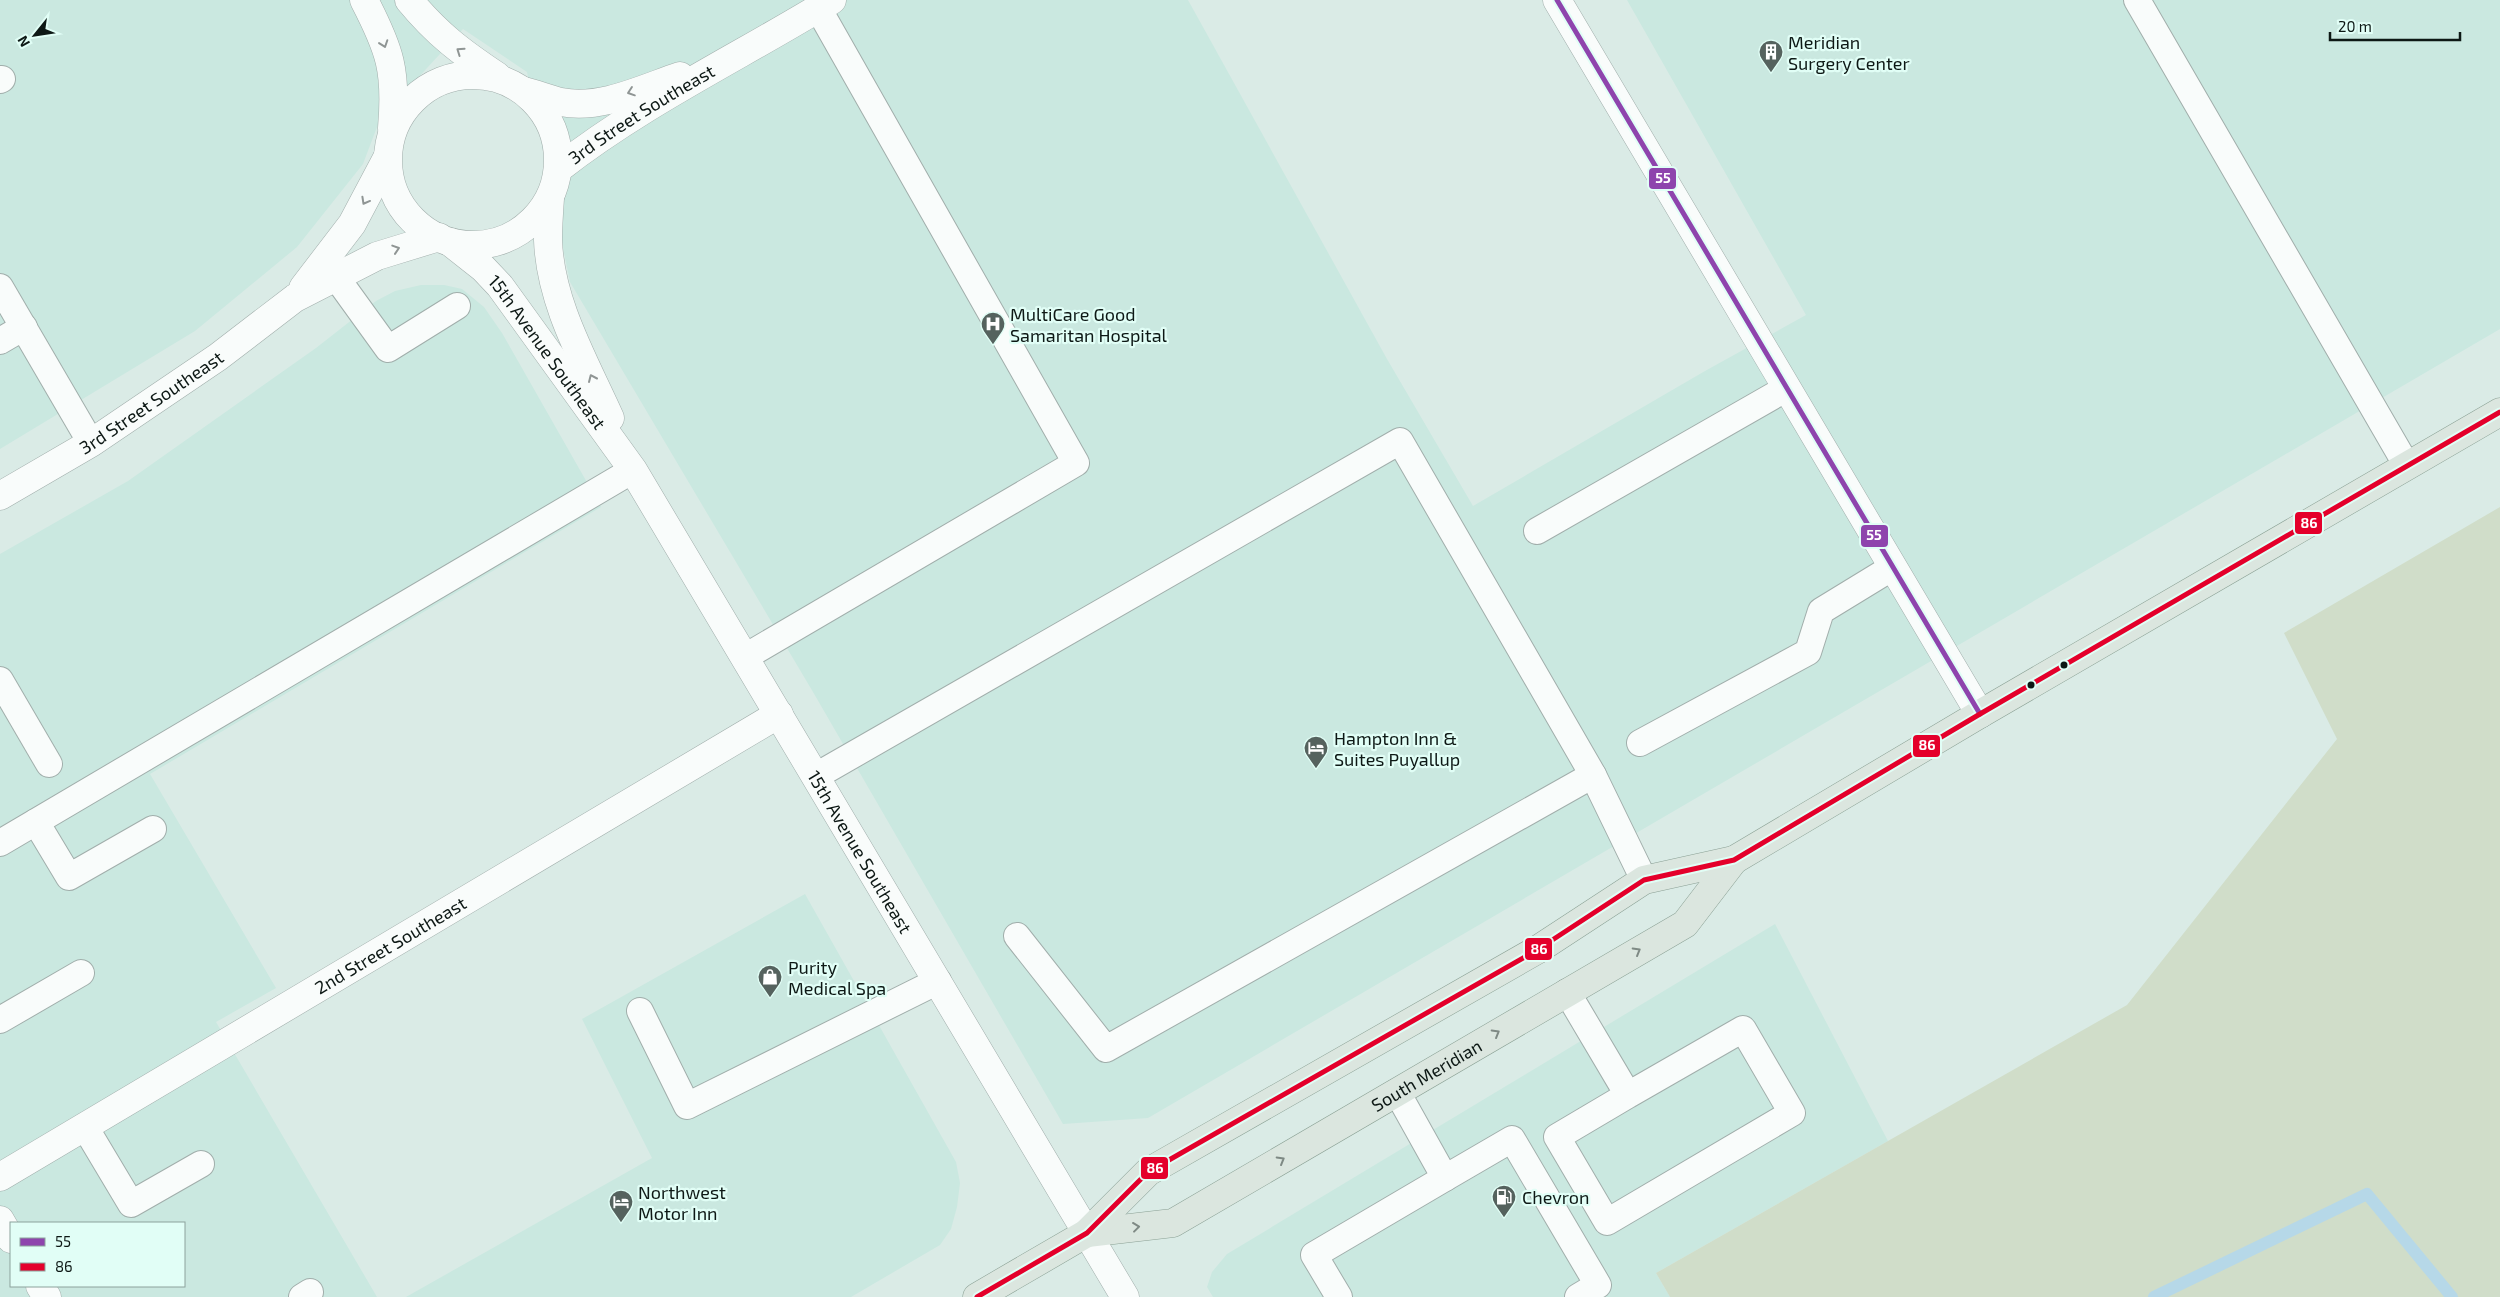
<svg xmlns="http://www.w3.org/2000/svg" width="2500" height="1297" font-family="'Exo 2',sans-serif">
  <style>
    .built { fill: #cae8e0; fill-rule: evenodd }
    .green { fill: #d0ddc9 }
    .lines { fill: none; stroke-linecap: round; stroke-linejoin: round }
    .stream { stroke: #b6d8e8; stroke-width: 12 }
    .lane-casing { stroke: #a1aeab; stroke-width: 28 }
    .street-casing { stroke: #a1aeab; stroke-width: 29 }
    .secondary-casing { stroke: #a1aeab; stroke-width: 29 }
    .primary-casing { stroke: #8ba195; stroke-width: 29 }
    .lane { stroke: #f9fcfb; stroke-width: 26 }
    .street { stroke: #f9fcfb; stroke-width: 28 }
    .secondary { stroke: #f9fcfb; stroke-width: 28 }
    .primary { stroke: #dbe6df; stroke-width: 28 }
    .bus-1-casing { stroke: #e1fef6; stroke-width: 9 }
    .bus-2-casing { stroke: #e1fef6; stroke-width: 9 }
    .bus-1 { stroke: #8e44ad; stroke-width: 5 }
    .bus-2 { stroke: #e4002b; stroke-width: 5 }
    .oneway { stroke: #8f9594 }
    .oneway2 { stroke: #7e8984 }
    .bus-dot { fill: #0d1815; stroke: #e1fef6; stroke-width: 2 }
    .labels { text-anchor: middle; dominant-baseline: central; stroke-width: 4.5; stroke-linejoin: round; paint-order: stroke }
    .poi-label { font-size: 18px; fill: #0d1815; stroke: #e1fef6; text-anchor: start }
    .street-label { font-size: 18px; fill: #0d1815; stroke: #e1fef6 }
    .line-badge { stroke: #e1fef6; stroke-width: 2 }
    .badge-label { font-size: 14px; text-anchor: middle; font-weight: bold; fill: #fff }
  </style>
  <rect width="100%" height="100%" fill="#daebe6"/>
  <!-- built -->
  <g class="built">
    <polygon points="0,0 1188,0 1387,359 1473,506 1705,371 1806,315 1627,0 2500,0 2500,329 1148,1118 1063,1124 813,692 570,282 527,72 463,29 380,119 363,164 297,247 195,331 0,449"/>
    <path d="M421 285H444L462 289 484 307 502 333 601 507 150 774 276 988 216 1022 377 1297H0V554L128 481 316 348 376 301 395 291ZM11 1223H184V1286H11Z"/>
    <polygon points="805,894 956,1162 960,1183 957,1207 951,1229 940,1245 851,1297 406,1297 652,1158 582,1019"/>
    <polygon points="1775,924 1888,1141 1656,1273 1670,1297 1213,1297 1207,1287 1212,1272 1227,1254"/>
  </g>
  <!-- green -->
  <polygon class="green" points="2500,507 2500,1297 1670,1297 1656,1273 2127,1005 2337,739 2284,633"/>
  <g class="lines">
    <!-- stream -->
    <polyline class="stream" points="2154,1297 2367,1194 2452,1297"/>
    <defs>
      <g id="lane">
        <polyline points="2137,0 2407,466"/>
        <polyline points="0,80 2,79"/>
        <polyline points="336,277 388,349 457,306"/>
        <polyline points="0,287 91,443"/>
        <polyline points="0,341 24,327"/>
        <polyline points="1537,531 1787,388"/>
        <polyline points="745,657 1076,463 818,8"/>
        <polyline points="0,680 49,764"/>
        <polyline points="1640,743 1808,652 1821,611 1893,567"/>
        <polyline points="816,776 1400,441 1593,775 1644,880"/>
        <polyline points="36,822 69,877 153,829"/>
        <polyline points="0,843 633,470"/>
        <polyline points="1017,936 1106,1049 1593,775"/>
        <polyline points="1567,992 1628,1095 1557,1137 1607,1222 1792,1113 1743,1029 1628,1095"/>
        <polyline points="640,1011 687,1106 938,981"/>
        <polyline points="0,1020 81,973"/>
        <polyline points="85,1127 131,1204 201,1164"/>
        <polyline points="1445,1178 1512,1139 1598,1285 1578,1297"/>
        <polyline points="302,1297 310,1292"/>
        <polyline points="1339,1297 1314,1255 1445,1178 1397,1092"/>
      </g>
      <g id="street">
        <polyline points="1557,0 1980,714"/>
        <path d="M524 91C536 94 549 99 561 102 601 110 644 88 680 76"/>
        <path id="s1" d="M558 169C642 103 741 56 832 0"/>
        <polyline points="303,288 352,224 387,158"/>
        <path id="s2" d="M0 496 91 443 218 357 295 298 377 256 439 237"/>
        <path id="s3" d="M0 1177 779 714"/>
        <polyline points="0,1220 11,1239"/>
        <polyline points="40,1286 47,1297"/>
      </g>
      <g id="secondary">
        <path d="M364 0C390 50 397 71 392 128"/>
        <path d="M409 0C437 34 461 52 497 76"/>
        <circle cx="473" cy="160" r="85"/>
        <path d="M550 198C549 212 548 226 548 240 550 303 585 362 610 418"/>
        <path id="s4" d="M450 242 483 268 500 286 633 470 1125 1297"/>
      </g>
      <g id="primary">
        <path id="s5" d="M1087 1233 1173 1223 1685 924 1734 860"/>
        <polyline points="977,1297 1087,1233 1148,1172 1537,950 1644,880 1734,860 1980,714 2500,412"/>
      </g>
    </defs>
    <!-- lane casing -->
    <use href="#lane" class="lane-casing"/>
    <!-- street casing -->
    <use href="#street" class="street-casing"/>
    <!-- secondary casing -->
    <use href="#secondary" class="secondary-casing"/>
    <!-- primary casing -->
    <use href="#primary" class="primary-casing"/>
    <!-- lane -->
    <use href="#lane" class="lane"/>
    <!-- street -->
    <use href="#street" class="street"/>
    <!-- secondary -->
    <use href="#secondary" class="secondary"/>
    <!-- primary -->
    <use href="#primary" class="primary"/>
    <defs>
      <polyline id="bus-1" points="1557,0 1980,714"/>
      <polyline id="bus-2" points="977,1297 1087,1233 1148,1172 1537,950 1644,880 1734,860 1980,714 2500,412"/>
    </defs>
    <!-- bus-1 casing -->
    <use href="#bus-1" class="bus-1-casing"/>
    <!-- bus-2 casing -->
    <use href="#bus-2" class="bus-2-casing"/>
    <!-- bus-1 -->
    <use href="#bus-1" class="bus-1"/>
    <!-- bus-2 -->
    <use href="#bus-2" class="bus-2"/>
  </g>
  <!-- one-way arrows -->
  <defs><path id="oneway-chevron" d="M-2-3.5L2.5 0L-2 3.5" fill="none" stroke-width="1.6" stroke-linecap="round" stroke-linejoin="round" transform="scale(1.25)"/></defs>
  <g class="oneway">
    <use href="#oneway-chevron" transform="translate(384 44) rotate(71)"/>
    <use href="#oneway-chevron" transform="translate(460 51) rotate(-145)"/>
    <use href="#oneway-chevron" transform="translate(631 92) rotate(161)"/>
    <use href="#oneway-chevron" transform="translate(365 201) rotate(119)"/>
    <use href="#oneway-chevron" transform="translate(396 249) rotate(-18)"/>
    <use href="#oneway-chevron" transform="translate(592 378) rotate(-114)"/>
  </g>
  <g class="oneway2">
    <use href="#oneway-chevron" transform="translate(1637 951) rotate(-30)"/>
    <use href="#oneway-chevron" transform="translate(1496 1033) rotate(-30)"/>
    <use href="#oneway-chevron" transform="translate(1281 1160) rotate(-30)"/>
    <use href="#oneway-chevron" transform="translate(1136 1227) rotate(-7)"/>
  </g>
  <!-- icons -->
  <defs>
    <symbol id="building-pin" viewBox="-11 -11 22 30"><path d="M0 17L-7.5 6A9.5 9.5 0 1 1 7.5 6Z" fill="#55625e" stroke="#e1fef6"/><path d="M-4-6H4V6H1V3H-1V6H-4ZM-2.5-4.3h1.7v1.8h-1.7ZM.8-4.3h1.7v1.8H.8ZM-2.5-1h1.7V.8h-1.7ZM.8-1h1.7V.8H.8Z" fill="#fff"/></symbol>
    <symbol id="hospital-pin" viewBox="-11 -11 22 30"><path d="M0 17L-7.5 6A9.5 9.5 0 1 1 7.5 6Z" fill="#55625e" stroke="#e1fef6"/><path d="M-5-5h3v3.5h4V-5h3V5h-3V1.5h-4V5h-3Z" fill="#fff"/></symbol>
    <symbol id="hotel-pin" viewBox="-11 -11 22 30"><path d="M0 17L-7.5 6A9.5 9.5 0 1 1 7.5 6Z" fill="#55625e" stroke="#e1fef6"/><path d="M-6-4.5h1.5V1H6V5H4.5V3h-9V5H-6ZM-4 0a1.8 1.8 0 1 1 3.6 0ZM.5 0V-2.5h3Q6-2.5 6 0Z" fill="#fff"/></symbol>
    <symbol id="shop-pin" viewBox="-11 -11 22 30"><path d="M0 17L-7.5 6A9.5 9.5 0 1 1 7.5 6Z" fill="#55625e" stroke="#e1fef6"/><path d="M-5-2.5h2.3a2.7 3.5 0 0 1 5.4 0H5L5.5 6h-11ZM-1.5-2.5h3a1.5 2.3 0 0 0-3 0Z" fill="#fff"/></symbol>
    <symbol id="fuel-pin" viewBox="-11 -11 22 30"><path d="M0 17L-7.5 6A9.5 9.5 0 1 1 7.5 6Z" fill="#55625e" stroke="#e1fef6"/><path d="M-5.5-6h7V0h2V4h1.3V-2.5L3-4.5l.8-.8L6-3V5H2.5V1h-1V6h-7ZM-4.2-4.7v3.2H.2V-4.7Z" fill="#fff"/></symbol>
  </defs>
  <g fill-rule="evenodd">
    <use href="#building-pin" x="1757" y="38" width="28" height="38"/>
    <use href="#hospital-pin" x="979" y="310" width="28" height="38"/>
    <use href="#hotel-pin" x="1302" y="734" width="28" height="38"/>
    <use href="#shop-pin" x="756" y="963" width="28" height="38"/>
    <use href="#fuel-pin" x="1490" y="1183" width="28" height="38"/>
    <use href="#hotel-pin" x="607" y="1188" width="28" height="38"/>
  </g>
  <!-- markers -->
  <g class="bus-dot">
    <circle cx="2064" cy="665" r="4.5"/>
    <circle cx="2031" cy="685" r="4.5"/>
  </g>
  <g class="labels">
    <!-- poi labels -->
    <g class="poi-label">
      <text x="1788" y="42">Meridian<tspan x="1788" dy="21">Surgery Center</tspan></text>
      <text x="1010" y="314">MultiCare Good<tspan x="1010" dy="21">Samaritan Hospital</tspan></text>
      <text x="1334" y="738">Hampton Inn &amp;<tspan x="1334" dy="21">Suites Puyallup</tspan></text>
      <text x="788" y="967">Purity<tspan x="788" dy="21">Medical Spa</tspan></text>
      <text x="638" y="1192">Northwest<tspan x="638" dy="21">Motor Inn</tspan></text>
      <text x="1522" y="1197">Chevron</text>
    </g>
    <!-- street labels -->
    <g class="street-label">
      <text stroke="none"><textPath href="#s1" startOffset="100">3rd Street Southeast</textPath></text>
      <text stroke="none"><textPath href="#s4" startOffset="148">15th Avenue Southeast</textPath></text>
      <text stroke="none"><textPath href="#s2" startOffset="178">3rd Street Southeast</textPath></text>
      <text stroke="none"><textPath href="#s4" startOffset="738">15th Avenue Southeast</textPath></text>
      <text stroke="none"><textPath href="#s3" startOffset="454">2nd Street Southeast</textPath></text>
      <text stroke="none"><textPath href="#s5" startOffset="380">South Meridian</textPath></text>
    </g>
  </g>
  <g class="line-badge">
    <rect x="1648" y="167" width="29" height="23" rx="5" fill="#8e44ad"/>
    <rect x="2294" y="511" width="29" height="24" rx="5" fill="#e4002b"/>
    <rect x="1860" y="524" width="29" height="24" rx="5" fill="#8e44ad"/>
    <rect x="1912" y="734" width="29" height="24" rx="5" fill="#e4002b"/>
    <rect x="1524" y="937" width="29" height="24" rx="5" fill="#e4002b"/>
    <rect x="1140" y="1156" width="29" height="24" rx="5" fill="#e4002b"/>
  </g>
  <g class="badge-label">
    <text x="1663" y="183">55</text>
    <text x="2309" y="528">86</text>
    <text x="1874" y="540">55</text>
    <text x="1927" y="750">86</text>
    <text x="1539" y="954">86</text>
    <text x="1155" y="1173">86</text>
  </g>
  <!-- legend -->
  <rect x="10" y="1222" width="175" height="65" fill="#e1fef6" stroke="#8ca29c"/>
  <rect x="20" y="1238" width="25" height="8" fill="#8e44ad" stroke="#8ca29c"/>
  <text x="55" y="1247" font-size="15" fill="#0d1815">55</text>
  <rect x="20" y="1263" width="25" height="8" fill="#e4002b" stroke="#8ca29c"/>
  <text x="55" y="1272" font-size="15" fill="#0d1815">86</text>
  <!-- north arrow -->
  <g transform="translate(35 35) rotate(240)" stroke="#e1fef6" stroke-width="4" paint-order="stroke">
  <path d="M0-4L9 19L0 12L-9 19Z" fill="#0d1815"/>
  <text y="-8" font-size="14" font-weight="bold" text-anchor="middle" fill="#0d1815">N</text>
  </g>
  <!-- scale -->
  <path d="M2330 32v8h130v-8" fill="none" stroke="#0d1815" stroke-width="2.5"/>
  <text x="2338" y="32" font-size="15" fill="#0d1815" stroke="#e1fef6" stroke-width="4" paint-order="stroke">20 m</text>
</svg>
